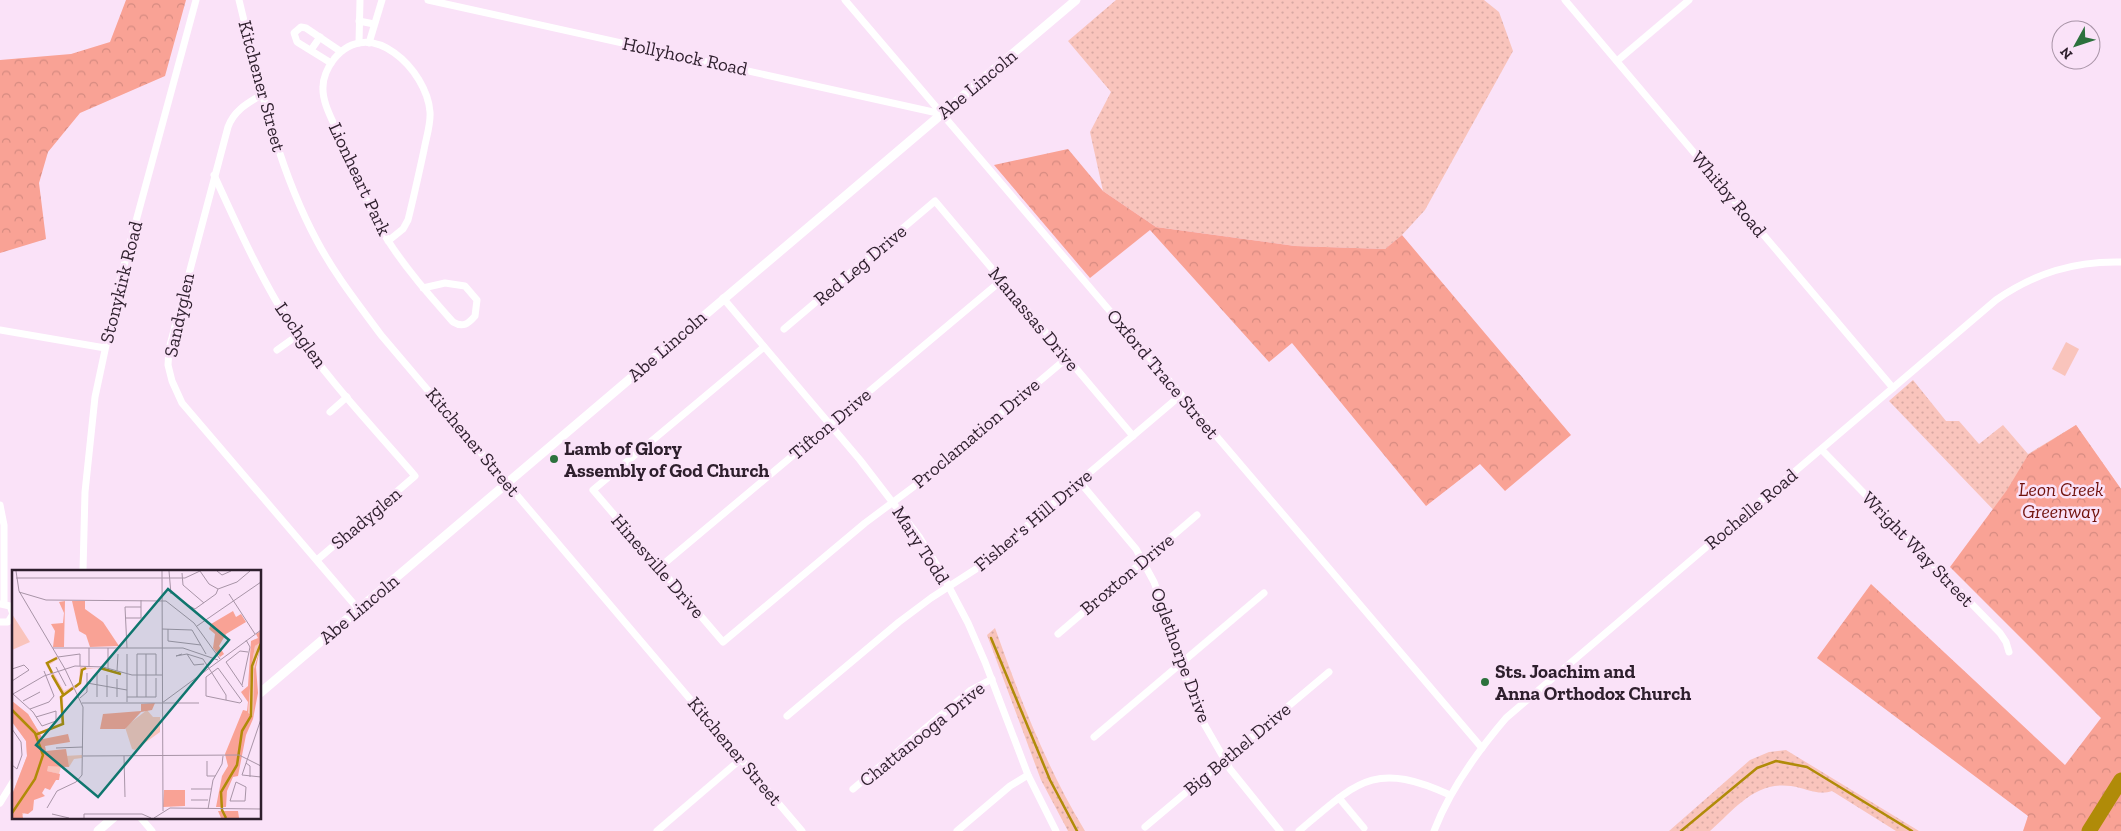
<svg xmlns="http://www.w3.org/2000/svg" width="2121" height="831" font-family="'Zilla Slab',serif">
  <style>
    .grass { fill: url(#grass-dots) }
    .forest { fill: url(#forest-crowns) }
    .pitch { fill: #f9c4bc }
    .lines { fill: none; stroke-linecap: round; stroke-linejoin: round }
    .stream { stroke: #b08b08; stroke-width: 2.5 }
    .river { stroke: #b08b08; stroke-width: 15 }
    .minor { stroke: #fff; stroke-width: 7 }
    .tertiary { stroke: #fff; stroke-width: 9 }
    .poi-dot { fill: #2c713d; stroke: #fae2f8; stroke-width: 2 }
    .labels { text-anchor: middle; dominant-baseline: central; stroke-width: 5; stroke-linejoin: round; paint-order: stroke }
    .street-label { font-size: 19px; fill: #2e1f2d; stroke: #fae2f8 }
    .poi-label { font-size: 19px; font-weight: bold; fill: #2e1f2d; stroke: #fae2f8; text-anchor: start }
    .park-label { font-size: 19px; font-style: italic; fill: #70110b; stroke: #fae2f8 }
    .inset-river { fill: none; stroke: #b08b08; stroke-width: 2.5 }
    .inset-road { fill: none; stroke: #a894a7; stroke-width: 1 }
    .view { fill: #0f766e; fill-opacity: 0.15; stroke: #0f766e; stroke-width: 2.5 }
    .inset-edge { fill: none; stroke: #2e1f2d; stroke-width: 2.5 }
  </style>
  <defs>
    <pattern id="grass-dots" width="8" height="8" patternUnits="userSpaceOnUse" patternTransform="scale(1.25)"><rect width="8" height="8" fill="#f9c4bc"/><path d="M2 2h.1M6 6h.1" fill="none" stroke="#d6a8a2" stroke-width="1.8" stroke-linecap="round"/></pattern>
    <pattern id="forest-crowns" width="20" height="18" patternUnits="userSpaceOnUse" patternTransform="scale(1.25)"><rect width="20" height="18" fill="#f9a295"/><path d="M2 6a3 3 0 1 1 6 0M12 15a3 3 0 1 1 6 0" fill="none" stroke="#d68b81"/></pattern>
  </defs>
  <rect width="100%" height="100%" fill="#fae2f8"/>
  <!-- grass -->
  <g class="grass">
    <polygon points="1116,0 1484,0 1499,12 1513,51 1425,210 1402,235 1385,249 1295,246 1156,227 1103,191 1090,132 1111,92 1068,41"/>
    <polygon points="1913,380 1946,421 1959,421 1979,444 2003,425 2028,454 2076,425 2121,489 2121,643 1889,401"/>
    <path d="M995 628C1020 698 1046 767 1085 831H1068L1041 780 987 635Z"/>
    <path d="M1786 750 1919 831H1896L1832 791C1818 796 1806 788 1791 786 1755 781 1735 809 1710 831H1669L1750 760 1769 752Z"/>
  </g>
  <!-- forest -->
  <g class="forest">
    <polygon points="126,0 186,0 165,76 80,113 48,152 39,183 46,239 0,253 0,60 71,54 110,42"/>
    <polygon points="1068,149 1103,191 1156,227 1295,246 1385,249 1402,235 1571,435 1505,491 1480,464 1426,506 1292,343 1269,362 1150,230 1090,278 994,165"/>
    <polygon points="2076,425 2121,489 2121,831 2023,831 2028,816 1817,658 1871,584 2065,765 2101,718 1950,567 2007,490 2028,455"/>
  </g>
  <!-- pitch -->
  <polygon class="pitch" points="2066,342 2079,349 2065,376 2052,369"/>
  <g class="lines">
    <!-- stream -->
    <g class="stream">
      <polyline points="991,638 1050,780 1077,831"/>
      <polyline points="1681,831 1757,768 1776,761 1807,767 1912,831"/>
    </g>
    <!-- river -->
    <polyline class="river" points="2089,831 2121,780"/>
    <!-- minor -->
    <g class="minor">
      <path d="M239 0C259 82 277 167 317 241 335 275 359 305 381 335L802 831"/>
      <polyline points="428,0 942,114"/>
      <polyline points="845,0 1482,748"/>
      <polyline points="1565,0 1893,388"/>
      <polyline points="359,21 374,24"/>
      <polyline points="359,43 360,0"/>
      <polyline points="369,43 382,0"/>
      <polyline points="311,50 320,37"/>
      <polyline points="1617,61 1689,0"/>
      <polyline points="331,63 297,42 294,33 301,27 306,28 340,51"/>
      <path d="M263 94C248 103 234 110 228 127L169 349 168 365 172 381 182 403 359 610"/>
      <path d="M214 175C237 225 260 277 290 324 326 378 373 427 415 476L317 560"/>
      <path d="M388 241 403 229 408 220C414 196 419 173 424 150 426 138 431 124 430 112 427 70 370 14 334 59 328 67 323 77 323 87 322 102 332 119 338 133 352 170 367 205 387 239 406 269 430 296 453 322 463 328 468 324 475 316L477 300 465 286 445 283 423 288"/>
      <polyline points="723,298 860,460 920,538 940,570 968,623 985,662 1028,775 1056,831"/>
      <polyline points="784,329 935,201 1133,436"/>
      <polyline points="0,330 105,348"/>
      <polyline points="764,347 593,490 723,642 865,523 920,482 1067,358"/>
      <polyline points="277,350 298,335"/>
      <polyline points="330,412 347,397"/>
      <polyline points="1822,450 2000,633 2006,642 2009,652"/>
      <polyline points="1079,481 1136,549 1154,582 1164,609 1180,665 1203,722 1230,769 1280,831"/>
      <polyline points="0,505 4,525 4,603"/>
      <polyline points="660,567 1002,280"/>
      <polyline points="83,571 85,492 95,397 120,280 196,0"/>
      <polyline points="0,622 8,622 13,614 10,606 0,604"/>
      <polyline points="1058,634 1197,515"/>
      <polyline points="787,716 899,622 931,598 976,569 1181,395"/>
      <polyline points="1094,737 1264,593"/>
      <polyline points="14,751 14,760"/>
      <polyline points="853,789 971,690 992,679"/>
      <polyline points="1339,798 1364,828"/>
      <polyline points="0,803 14,780"/>
      <polyline points="140,817 152,831"/>
      <polyline points="1145,827 1329,672"/>
      <polyline points="657,831 741,759"/>
      <polyline points="957,831 1010,786 1028,775"/>
      <path d="M1299 831C1357 782 1374 760 1450 795"/>
      <path d="M1434 831C1450 789 1477 752 1506 718L1996 300C2035 273 2074 261 2121 262"/>
    </g>
    <!-- tertiary -->
    <g class="tertiary">
      <polyline points="260,693 1076,0"/>
      <polyline points="98,831 114,817"/>
    </g>
  </g>
  <!-- markers -->
  <g class="poi-dot">
    <circle cx="554" cy="459" r="5"/>
    <circle cx="1485" cy="682" r="5"/>
  </g>
  <g class="labels">
    <!-- street labels -->
    <g class="street-label">
      <text transform="translate(685 56) rotate(12)">Hollyhock Road</text>
      <text transform="translate(977 84) rotate(-40)">Abe Lincoln</text>
      <text transform="translate(262 86) rotate(75)">Kitchener Street</text>
      <text transform="translate(360 179) rotate(65)">Lionheart Park</text>
      <text transform="translate(1729 194) rotate(50)">Whitby Road</text>
      <text transform="translate(860 265) rotate(-40)">Red Leg Drive</text>
      <text transform="translate(121 282) rotate(-76)">Stonykirk Road</text>
      <text transform="translate(179 315) rotate(-78)">Sandyglen</text>
      <text transform="translate(1034 319) rotate(50)">Manassas Drive</text>
      <text transform="translate(301 335) rotate(55)">Lochglen</text>
      <text transform="translate(667 346) rotate(-41)">Abe Lincoln</text>
      <text transform="translate(1163 374) rotate(50)">Oxford Trace Street</text>
      <text transform="translate(830 424) rotate(-40)">Tifton Drive</text>
      <text transform="translate(976 433) rotate(-40)">Proclamation Drive</text>
      <text transform="translate(473 442) rotate(50)">Kitchener Street</text>
      <text transform="translate(1751 509) rotate(-40)">Rochelle Road</text>
      <text transform="translate(366 518) rotate(-40)">Shadyglen</text>
      <text transform="translate(1033 520) rotate(-40)">Fisher's Hill Drive</text>
      <text transform="translate(921 545) rotate(57)">Mary Todd</text>
      <text transform="translate(1918 549) rotate(46)">Wright Way Street</text>
      <text transform="translate(658 566) rotate(49)">Hinesville Drive</text>
      <text transform="translate(1127 574) rotate(-40)">Broxton Drive</text>
      <text transform="translate(359 609) rotate(-40)">Abe Lincoln</text>
      <text transform="translate(1181 655) rotate(70)">Oglethorpe Drive</text>
      <text transform="translate(922 734) rotate(-39)">Chattanooga Drive</text>
      <text transform="translate(1237 749) rotate(-40)">Big Bethel Drive</text>
      <text transform="translate(735 751) rotate(50)">Kitchener Street</text>
    </g>
    <!-- poi labels -->
    <g class="poi-label">
      <text x="564" y="448">Lamb of Glory<tspan x="564" dy="22">Assembly of God Church</tspan></text>
      <text x="1495" y="671">Sts. Joachim and<tspan x="1495" dy="22">Anna Orthodox Church</tspan></text>
    </g>
    <!-- park labels -->
    <g class="park-label">
      <text x="2061" y="489">Leon Creek<tspan x="2061" dy="22">Greenway</tspan></text>
    </g>
  </g>
  <!-- overview -->
  <g transform="translate(12 570)">
    <rect width="249" height="249" fill="#fae2f8"/>
    <path d="M0 44 18 72 0 80ZM248 71 242 99 241 146 236 144 240 93 243 76ZM45 86 46 89 37 95 52 121 67 113 68 97 95 99 109 105 83 98 71 100 69 114 51 127 52 154 28 164 35 187 70 185V188L62 189 57 197H49L47 204 35 201 9 248H0V225L15 186 14 171 0 150V131L16 144 27 162 49 153V122L33 93ZM135 140 141 147H148V162L123 180 120 179 113 157Z" fill="#f9c4bc"/>
    <path d="M53 31 52 77H41L43 61 39 54 51 53 52 43 47 32ZM60 31H73V39L91 52 107 76 78 77 74 65 67 61ZM221 41 224 47 229 44 234 52 214 64 207 76 212 84 208 87 201 78 203 64 197 59 199 54ZM249 61V72L243 76 240 93 236 143 241 146 242 99 249 75 244 97 246 123 241 149 234 165 226 206 221 207 215 221 214 237H204L210 206 216 196 213 184 231 140 235 141 236 132 229 122 236 116 239 71 246 68 244 64ZM0 131 16 144 31 169 56 164 58 172 33 176 34 181 54 179 57 197 36 196 35 201 48 204 47 210H44L38 220 33 218 30 223 33 226 22 230 21 240 16 244 10 243 11 248H0V225L15 186 14 171 0 152ZM143 133 140 140 129 142 113 159H88L91 144 129 141V134ZM152 220H173V236L151 237ZM206 241H226L227 248H209Z" fill="#f9a295"/>
    <path class="inset-river" d="M88 98 109 104M40 103 35 93 45 88M40 105 51 124M63 117 68 113 70 100 74 98M0 140 23 163 31 185 23 209 0 243M23 165 51 154 49 127 61 118M214 248 210 240 209 222 225 195 230 161 239 146 240 96 249 73"/>
    <path class="inset-road" d="M4 1 7 21 53 99 71 137 70 205 64 212 45 221 35 238M150 1 151 241M157 1 159 24M188 1 197 14 206 19 225 12 238 1M205 1 210 5 219 1M170 3 171 15 192 33M4 8H173L188 1M7 22 34 30 154 31 182 53 208 89M217 24 243 64M172 33 183 39 204 24 206 19M113 48H129V30M185 56 249 12M150 59 180 60 194 84M156 59V71L189 75M41 78H171L206 90M77 78V96M115 78 113 37H129M134 84V127M170 84 164 86 175 84 191 89 214 125V130M175 84 182 95 192 94M46 87 68 84V96M44 97 54 116M96 98V78M206 98 230 131 228 133 194 126V107ZM0 99 12 95 17 100 0 111M105 101 106 84M85 104V127M95 105V127M105 109V127M75 113 115 120M230 115 238 77 234 70M231 117 214 92 228 81 236 82M1 124 32 106 63 96 91 97 120 105H150M1 124 21 142 30 156 44 151V141L24 147M115 127H144V108M125 127V84H144V105M68 128 75 122V103M11 131 28 122M115 132V84M70 133H187M150 133 249 60M18 139 37 132 42 126 32 101M249 149 230 205 249 207M0 159 9 172 10 185 5 199 0 195M44 178 71 177M71 186 227 185 249 196M112 186 113 227M195 191V206H203M234 193 238 196V207M224 212 234 217 233 231H218ZM179 219H199M179 230H196M196 239 201 210 210 194 211 186M40 244 57 248M72 248V244H130L139 248M142 248 158 238 249 239"/>
    <path class="view" d="M156 19 217 70 86 227 24 175Z"/>
    <rect width="249" height="249" class="inset-edge"/>
  </g>
  <!-- north arrow -->
  <g transform="translate(2076 45) rotate(230)"><circle r="24" fill="#fae2f8" stroke="#a894a7"/>
  <path d="M0-4L9 19L0 12L-9 19Z" fill="#2c713d"/>
  <text y="-8" font-size="14" font-weight="bold" text-anchor="middle" fill="#2e1f2d">N</text>
  </g>
</svg>
